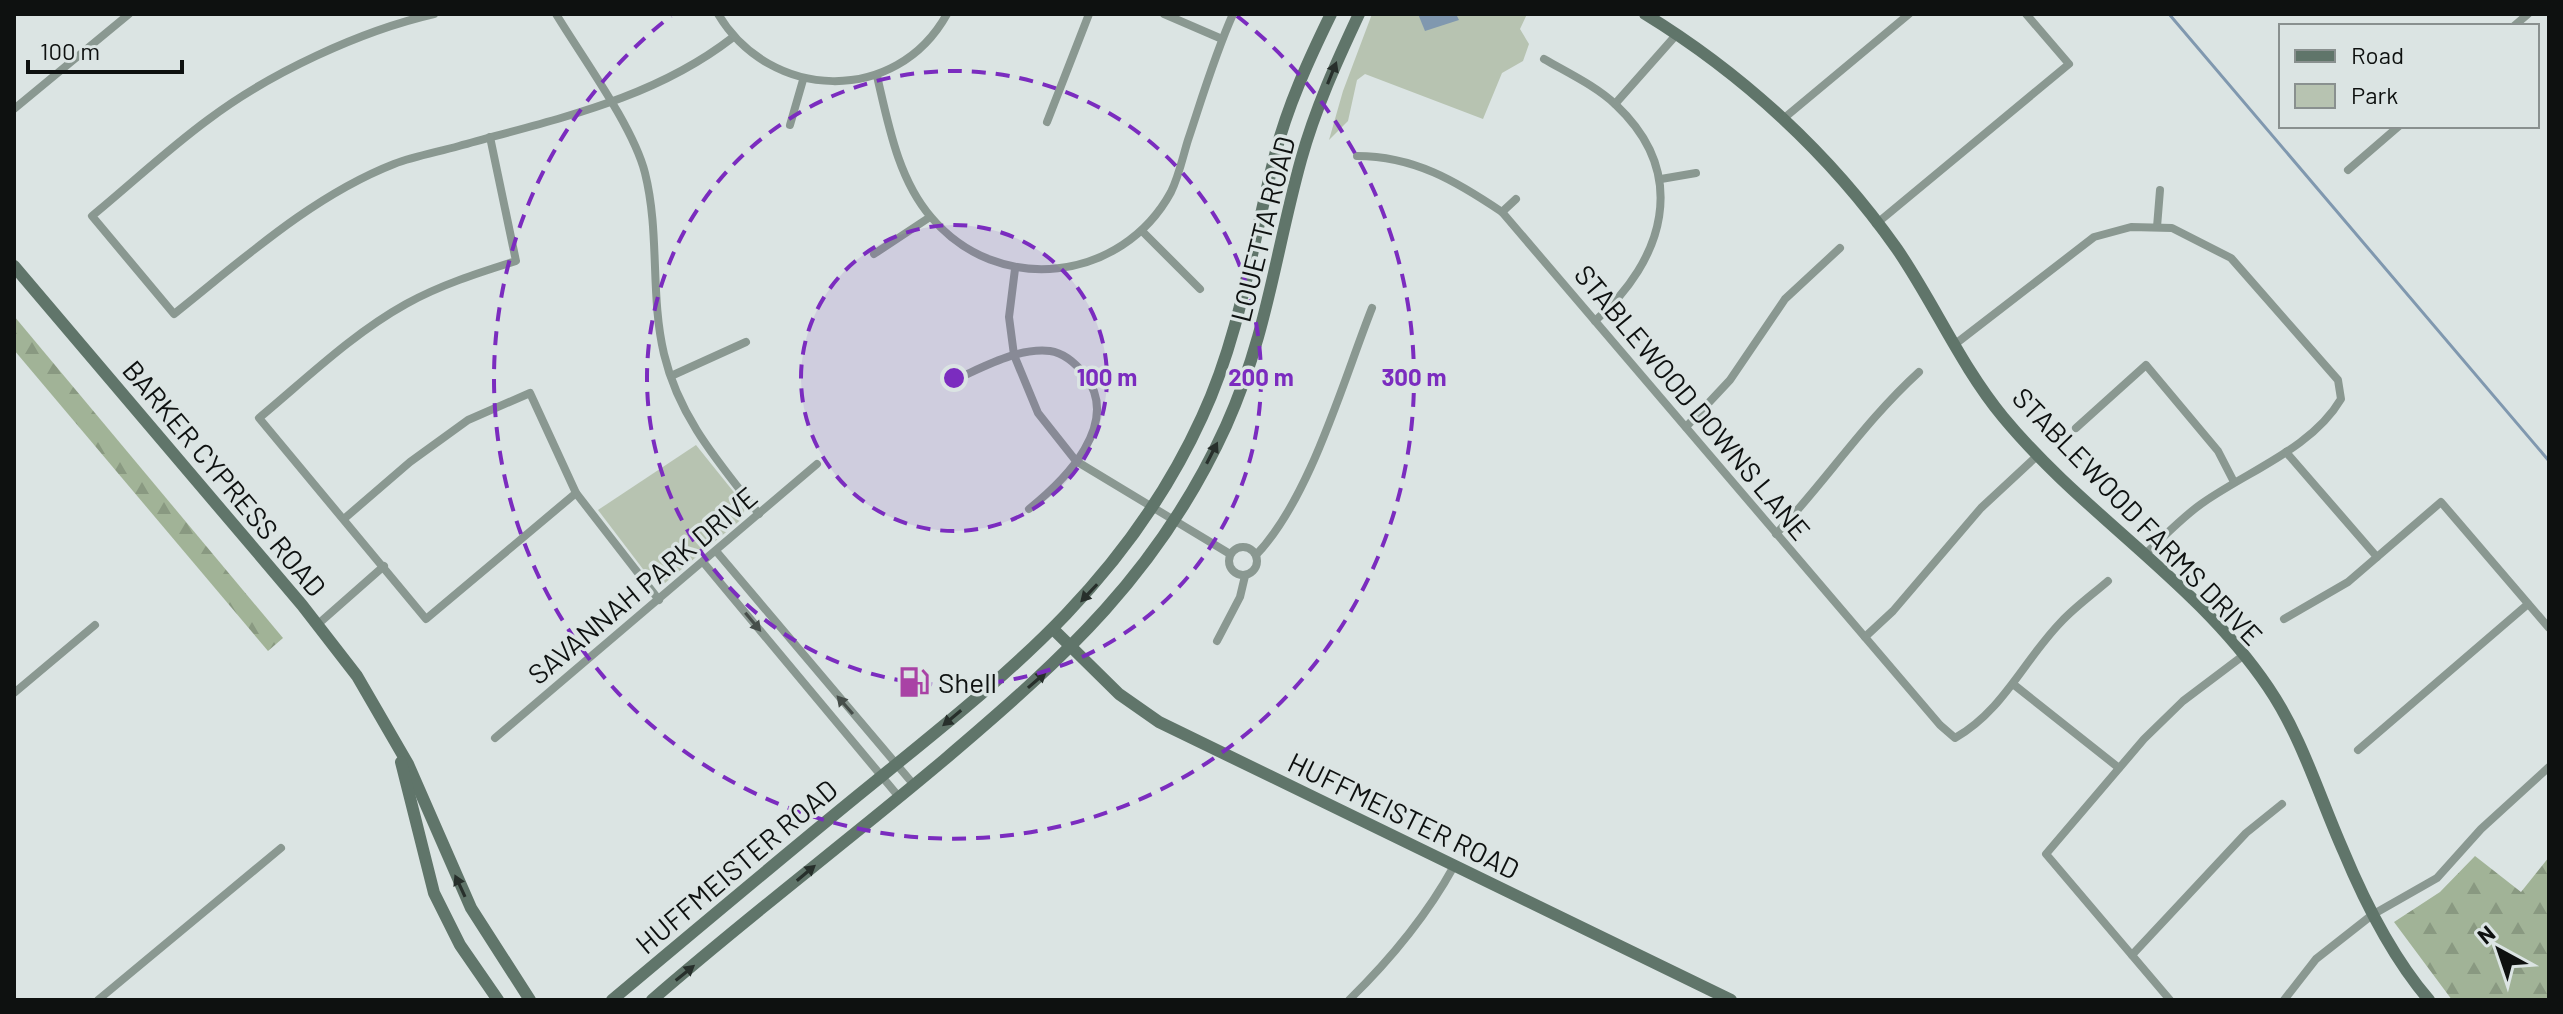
<svg xmlns="http://www.w3.org/2000/svg" width="2563" height="1014" font-family="Barlow,sans-serif">
  <style>
    .forest { fill: url(#forest-firs) }
    .park { fill: #b7c3b1 }
    .water { fill: #8098af }
    .lines { fill: none; stroke-linecap: round; stroke-linejoin: round }
    .stream { stroke: #8098af; stroke-width: 3 }
    .street { stroke: #8a9891; stroke-width: 8 }
    .secondary { stroke: #60756a; stroke-width: 12 }
    .oneway { fill: #272f2b }
    .oneway2 { fill: #464e4a }
    .ring { fill: none; stroke: #7b2cbf; stroke-width: 4; stroke-dasharray: 14 10 }
    .labels { text-anchor: middle; dominant-baseline: central; stroke-width: 7; stroke-linejoin: round; paint-order: stroke }
    .street-label { font-size: 28px; fill: #0e1110; stroke: #dbe4e3 }
    .poi-label { font-size: 28px; fill: #0e1110; stroke: #dbe4e3; text-anchor: start }
    .centre { fill: #7b2cbf; stroke: #dbe4e3; stroke-width: 4 }
    .ring-label { font-size: 24px; text-anchor: middle; font-weight: bold; fill: #7b2cbf; stroke: #dbe4e3; stroke-width: 7; stroke-linejoin: round; paint-order: stroke }
  </style>
  <defs>
    <pattern id="forest-firs" width="22" height="20" patternUnits="userSpaceOnUse" patternTransform="scale(2)"><rect width="22" height="20" fill="#a1b397"/><path d="M5 1l3.5 6h-7zM16 11l3.5 6h-7z" fill="#899981"/></pattern>
  </defs>
  <rect width="100%" height="100%" fill="#dbe4e3"/>
  <!-- forest -->
  <g class="forest">
    <polygon points="14,316 283,638 268,651 14,350"/>
    <polygon points="2475,856 2521,892 2549,857 2549,1000 2452,1000 2394,922 2440,892"/>
  </g>
  <!-- park -->
  <g class="park">
    <polygon points="1372,14 1527,14 1520,29 1529,44 1523,61 1502,73 1483,119 1365,74 1357,80 1348,121 1329,140 1343,91"/>
    <polygon points="696,445 745,506 743,518 665,583 649,577 598,510"/>
  </g>
  <!-- water -->
  <polygon class="water" points="1418,14 1456,14 1459,20 1425,31"/>
  <g class="lines">
    <!-- stream -->
    <polyline class="stream" points="2169,14 2549,461"/>
    <!-- street -->
    <g class="street">
      <path d="M434 14C360 31 270 73 209 119 168 149 131 184 92 216L174 314C242 260 312 196 394 164 415 156 438 152 459 146 555 119 652 100 732 38"/>
      <path d="M556 14C582 57 633 126 645 173 660 233 650 295 664 354 679 418 720 464 759 514"/>
      <path d="M718 14C770 101 896 106 947 14"/>
      <polyline points="1164,14 1222,39"/>
      <polyline points="2514,26 2528,14"/>
      <path d="M1544 59C1568 73 1596 86 1616 105 1690 175 1664 260 1595 321"/>
      <path d="M877 76C888 123 898 179 931 217 998 297 1122 282 1171 192 1179 176 1183 156 1188 140 1202 98 1215 54 1233 14"/>
      <polyline points="1615,104 1677,34"/>
      <polyline points="14,109 129,14"/>
      <polyline points="1783,119 1909,14"/>
      <polyline points="1047,122 1089,14"/>
      <polyline points="790,125 803,80"/>
      <path d="M490 137 516 261C478 273 440 285 406 304 352 334 306 379 259 418L426 619 576 493"/>
      <path d="M1357 156C1414 156 1456 181 1502 212L1940 725 1955 738C2003 711 2024 660 2061 622 2075 607 2093 594 2108 581"/>
      <polyline points="2348,170 2399,126"/>
      <polyline points="1661,179 1696,173"/>
      <polyline points="1502,212 1516,199"/>
      <polyline points="1876,224 2069,64 2026,14"/>
      <polyline points="2157,227 2160,190"/>
      <polyline points="1142,231 1200,289"/>
      <polyline points="874,254 930,217"/>
      <polyline points="1015,269 1009,317 1014,355 1038,413 1076,461 1230,554"/>
      <path d="M1954 345 2094 237 2131 227 2172 228 2231 258 2338 380 2341 399C2312 448 2250 470 2204 502 2183 516 2164 537 2144 555"/>
      <polyline points="671,376 746,342"/>
      <path d="M949 382C979 370 1016 347 1050 351 1064 353 1077 365 1085 375 1122 424 1065 480 1029 509"/>
      <polyline points="1686,427 1730,380 1785,299 1840,248"/>
      <polyline points="2076,428 2146,365 2218,451 2234,482"/>
      <polyline points="2286,452 2377,557"/>
      <polyline points="345,518 410,462 468,420 530,393 576,493 659,600"/>
      <path d="M1776 534C1826 481 1865 421 1919 372"/>
      <circle cx="1243" cy="561" r="14"/>
      <polyline points="716,551 914,785"/>
      <path d="M1256 555C1310 499 1343 381 1372 308"/>
      <polyline points="703,562 899,797"/>
      <polyline points="2284,619 2348,582 2441,502 2549,628"/>
      <polyline points="317,625 384,566"/>
      <polyline points="1865,637 1893,611 1981,508 2038,455"/>
      <polyline points="1217,641 1240,597 1245,576"/>
      <polyline points="2013,684 2119,768"/>
      <polyline points="14,693 95,625"/>
      <polyline points="495,738 817,464"/>
      <polyline points="2358,750 2528,604"/>
      <polyline points="2132,955 2246,833 2282,804"/>
      <polyline points="98,1000 281,848"/>
      <path d="M1349 1000C1391 959 1426 917 1454 866"/>
      <polyline points="2170,1000 2046,854 2144,739 2183,701 2244,655"/>
      <polyline points="2284,1000 2316,959 2372,915 2437,878 2481,829 2549,767"/>
    </g>
    <!-- secondary -->
    <g class="secondary">
      <path d="M1645 14C1743 74 1830 154 1897 249 1934 303 1961 366 2003 417 2084 515 2197 582 2268 687 2302 737 2319 796 2343 850 2365 903 2392 957 2429 1000"/>
      <polyline points="14,266 302,605 357,676 408,764 471,908 530,1000"/>
      <polyline points="1054,630 1119,694 1159,722 1731,1000"/>
      <polyline points="401,762 434,893 460,945 498,1000"/>
      <path d="M612 1000C693 932 774 864 856 797 997 682 1124 588 1202 417 1241 333 1252 244 1275 155 1287 107 1309 59 1331 14"/>
      <path d="M652 1000C747 917 848 841 944 760 1064 658 1159 573 1226 426 1267 335 1275 254 1301 160 1315 109 1337 61 1359 14"/>
    </g>
  </g>
  <!-- one-way arrows -->
  <defs><path id="oneway-solid" d="M-6-.8H1V-3.2L6.5 0L1 3.2V.8H-6Z" transform="scale(2)"/></defs>
  <g class="oneway">
    <use href="#oneway-solid" transform="translate(1332 73) rotate(-68)"/>
    <use href="#oneway-solid" transform="translate(1212 453) rotate(-63)"/>
    <use href="#oneway-solid" transform="translate(1089 593) rotate(133)"/>
    <use href="#oneway-solid" transform="translate(1037 680) rotate(-41)"/>
    <use href="#oneway-solid" transform="translate(952 718) rotate(140)"/>
    <use href="#oneway-solid" transform="translate(806 873) rotate(-40)"/>
    <use href="#oneway-solid" transform="translate(460 886) rotate(-115)"/>
    <use href="#oneway-solid" transform="translate(685 973) rotate(-39)"/>
  </g>
  <g class="oneway2">
    <use href="#oneway-solid" transform="translate(753 622) rotate(50)"/>
    <use href="#oneway-solid" transform="translate(845 705) rotate(-131)"/>
  </g>
  <!-- distance rings -->
  <circle cx="954" cy="378" r="153" fill="#7b2cbf" fill-opacity=".12"/>
  <g class="ring">
    <circle cx="954" cy="378" r="153"/>
    <circle cx="954" cy="378" r="307"/>
    <path d="M1237 16A460 460 0 1 1 671 16"/>
  </g>
  <!-- icons -->
  <defs>
    <symbol id="fuel-bare" viewBox="-9 -9 18 18"><path d="M-5.5-6h7V0h2V4h1.3V-2.5L3-4.5l.8-.8L6-3V5H2.5V1h-1V6h-7ZM-4.2-4.7v3.2H.2V-4.7Z" fill="#a942a5" stroke="#dbe4e3" stroke-width="2.5" paint-order="stroke"/></symbol>
  </defs>
  <g fill-rule="evenodd">
    <use href="#fuel-bare" x="892" y="660" width="44" height="44"/>
  </g>
  <g class="labels">
    <!-- street labels -->
    <g class="street-label">
      <text transform="translate(1262 229) rotate(-76)">LOUETTA ROAD</text>
      <text transform="translate(1693 402) rotate(50)">STABLEWOOD DOWNS LANE</text>
      <text transform="translate(225 478) rotate(50)">BARKER CYPRESS ROAD</text>
      <text transform="translate(2138 516) rotate(46)">STABLEWOOD FARMS DRIVE</text>
      <text transform="translate(642 585) rotate(-40)">SAVANNAH PARK DRIVE</text>
      <text transform="translate(1404 815) rotate(26)">HUFFMEISTER ROAD</text>
      <text transform="translate(736 866) rotate(-40)">HUFFMEISTER ROAD</text>
    </g>
    <!-- poi labels -->
    <g class="poi-label">
      <text x="938" y="682">Shell</text>
    </g>
  </g>
  <circle cx="954" cy="378" r="12" class="centre"/>
  <g class="ring-label">
    <text x="1107" y="386">100 m</text>
    <text x="1261" y="386">200 m</text>
    <text x="1414" y="386">300 m</text>
  </g>
  <!-- border -->
  <rect width="2563" height="1014" fill="none" stroke="#0e1110" stroke-width="32"/>
  <!-- legend -->
  <rect x="2279" y="24" width="260" height="104" fill="#dbe4e3" stroke="#89908f" stroke-width="2"/>
  <rect x="2295" y="50" width="40" height="12" fill="#60756a" stroke="#89908f" stroke-width="2"/>
  <text x="2351" y="64" font-size="24" fill="#0e1110">Road</text>
  <rect x="2295" y="84" width="40" height="24" fill="#b7c3b1" stroke="#89908f" stroke-width="2"/>
  <text x="2351" y="104" font-size="24" fill="#0e1110">Park</text>
  <!-- north arrow -->
  <g transform="translate(2499 950) rotate(320)" stroke="#dbe4e3" stroke-width="6" paint-order="stroke">
  <path d="M0-6L14 30L0 20L-14 30Z" fill="#0e1110"/>
  <text y="-12" font-size="22" font-weight="bold" text-anchor="middle" fill="#0e1110">N</text>
  </g>
  <!-- scale -->
  <path d="M28 60v12h154v-12" fill="none" stroke="#0e1110" stroke-width="4"/>
  <text x="40" y="60" font-size="24" fill="#0e1110" stroke="#dbe4e3" stroke-width="6" paint-order="stroke">100 m</text>
</svg>
